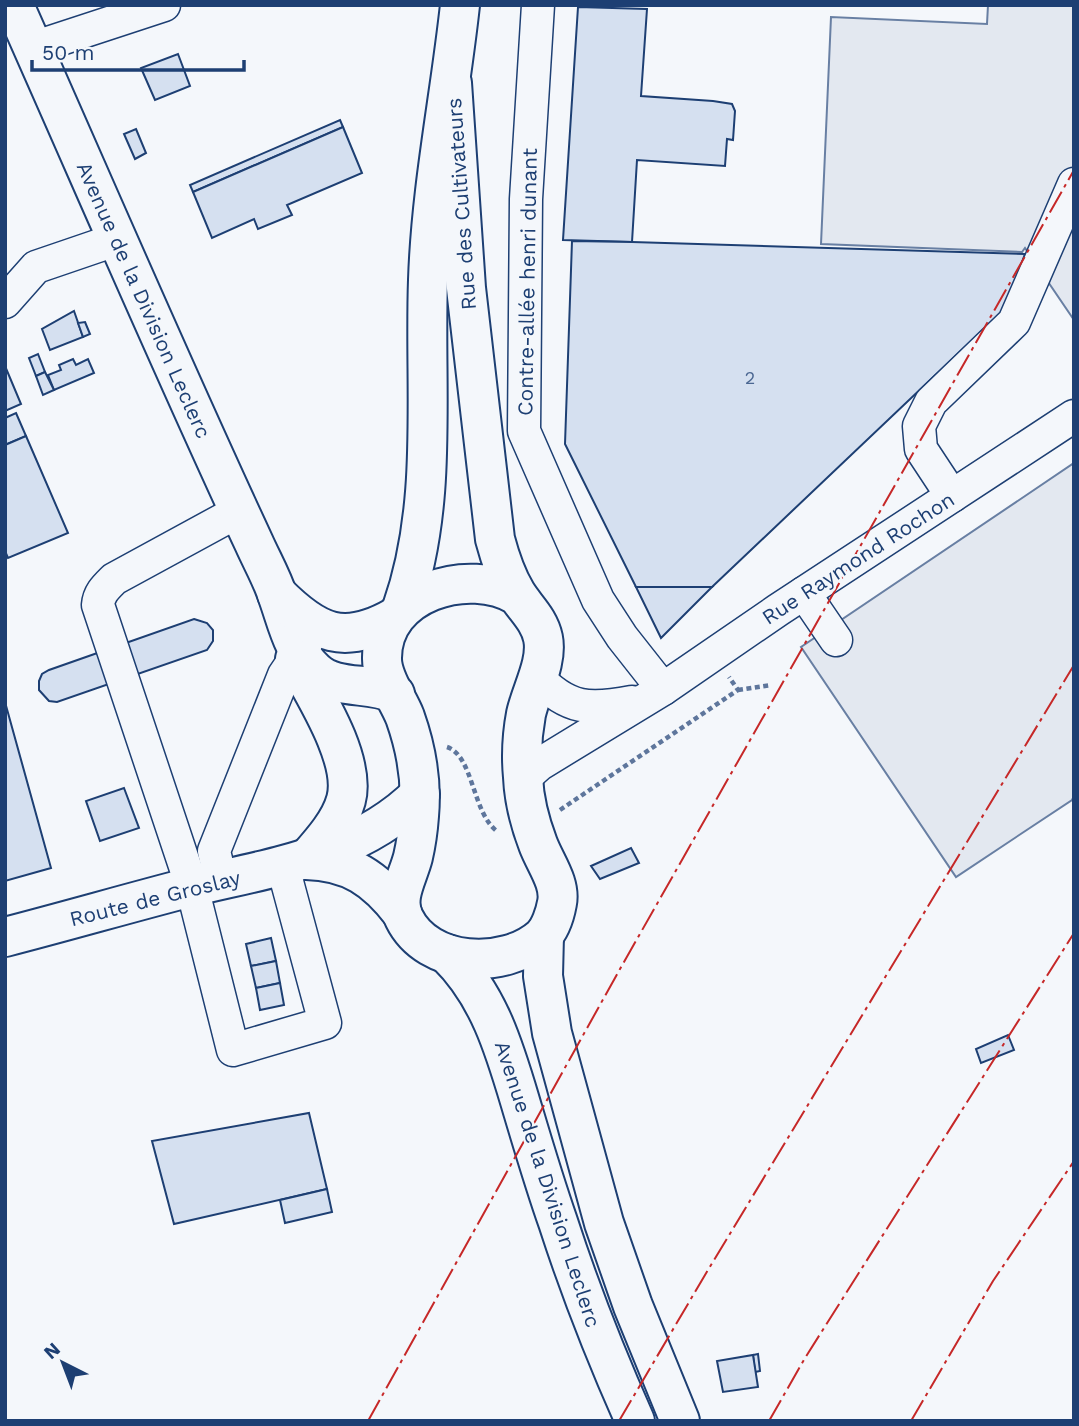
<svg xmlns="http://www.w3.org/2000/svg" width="1079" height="1426" font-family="'Work Sans',sans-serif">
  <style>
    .parking { fill: #e3e8f0; stroke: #687fa3; stroke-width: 2 }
    .building { fill: #d5e0f0; stroke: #1d3f73; stroke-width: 2 }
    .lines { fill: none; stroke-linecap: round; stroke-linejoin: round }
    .minor-casing { stroke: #1d3f73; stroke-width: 35 }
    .major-casing { stroke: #1d3f73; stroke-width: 42 }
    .path { stroke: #5e769c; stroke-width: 4.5; stroke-dasharray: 5 3.5; stroke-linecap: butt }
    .minor { stroke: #f4f7fb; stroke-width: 32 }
    .major { stroke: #f4f7fb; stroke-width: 38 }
    .power { stroke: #c62828; stroke-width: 2; stroke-dasharray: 24 5 3.5 5; stroke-linecap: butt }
    .labels { text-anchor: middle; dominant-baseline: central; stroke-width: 5; stroke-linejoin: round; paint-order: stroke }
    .number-label { font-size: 18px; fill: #4b6792 }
    .street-label { font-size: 21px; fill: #1d3f73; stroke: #f4f7fb }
  </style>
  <rect width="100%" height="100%" fill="#f4f7fb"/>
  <!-- parking -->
  <g class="parking">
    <polygon points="988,5 1074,5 1074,320 1025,248 1022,252 821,244 831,17 987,24"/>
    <polygon points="1074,463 1074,796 1072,800 956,877 801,647"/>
  </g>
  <!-- building -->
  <g class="building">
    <polygon points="578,7 647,9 641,96 713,101 732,104 735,111 733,140 727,139 725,166 637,160 632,242 563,240"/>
    <polygon points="178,54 190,86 155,100 141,68"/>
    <polygon points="340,120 343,127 193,192 190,185"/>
    <polygon points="343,127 362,173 287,205 292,215 258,229 254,219 212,238 193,192"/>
    <polygon points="136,129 146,153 135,159 124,134"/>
    <polygon points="572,241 632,242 1025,254 1005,309 712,587 636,587 565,444"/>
    <polygon points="74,311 83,337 50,350 42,329"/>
    <polygon points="85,322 90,334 83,337 78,323"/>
    <polygon points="38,354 45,372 36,376 29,358"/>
    <polygon points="73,359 76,365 88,359 94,373 54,390 48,375 61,370 59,365"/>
    <polygon points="5,366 21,404 5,411"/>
    <polygon points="45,372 54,390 43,395 36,376"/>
    <polygon points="16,413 26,436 5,445 5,418"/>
    <polygon points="26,436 68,533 8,558 5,551 5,445"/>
    <polygon points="636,587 712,587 661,638"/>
    <polygon points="194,619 207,623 213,630 213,641 207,650 57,702 49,701 39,690 39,681 42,674 49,670"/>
    <polygon points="5,702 51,868 5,881"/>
    <polygon points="124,788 139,828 100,841 86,801"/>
    <polygon points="631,848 639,863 600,879 591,866"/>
    <polygon points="271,938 276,961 251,966 246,944"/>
    <polygon points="276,961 280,983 256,988 251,966"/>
    <polygon points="280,983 284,1005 260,1010 256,988"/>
    <polygon points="1008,1035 1014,1050 981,1063 976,1049"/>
    <polygon points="309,1113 327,1189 174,1224 152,1141"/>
    <polygon points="327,1189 332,1212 285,1223 280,1200"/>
    <polygon points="758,1354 760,1371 755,1372 753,1355"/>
    <polygon points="753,1355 758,1387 723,1392 717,1361"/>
  </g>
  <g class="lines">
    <defs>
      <g id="minor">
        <polyline points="538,5 526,199 524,431 598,600 622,637 663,689"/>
        <polyline points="33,48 164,5"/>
        <polyline points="5,302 36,267 118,239"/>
        <polyline points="952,496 921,449 919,426 931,402 1014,322 1074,184"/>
        <path d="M239 511 114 579C106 587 99 593 98 605L192 887 233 1050 325 1023 283 867"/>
        <polyline points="804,593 836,640"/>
        <path d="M537 677C568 710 590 710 632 702"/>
        <polyline points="523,779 540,764 663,689 778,610 1074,416"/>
        <polyline points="221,881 214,851 284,675 307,641"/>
      </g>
      <g id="major">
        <path d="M14 5C94 185 171 365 254 543 262 561 272 578 278 597 288 625 292 650 315 671 336 691 371 681 395 694"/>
        <path d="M452 83 466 288 495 539C500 558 506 576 516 593 525 608 539 619 543 638 548 662 531 691 526 714 522 735 521 756 523 777 524 800 530 823 538 844 545 863 561 883 557 903 555 914 550 929 542 937 504 970 428 967 404 918 394 898 408 877 413 857 416 844 418 830 419 816 422 783 416 748 405 717 398 699 382 679 382 659 381 592 469 566 518 596"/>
        <path d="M277 594C317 634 344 646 395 617"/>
        <path d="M402 608C439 503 424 389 428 280 431 187 450 97 460 5"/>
        <path d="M295 659C314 694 357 760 346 800 340 822 322 842 307 859"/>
        <path d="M306 860C350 861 376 879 402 913"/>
        <polyline points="544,935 543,976 552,1033 604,1223 633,1306 680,1421"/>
        <path d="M5 937C67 921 129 903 191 887 273 867 358 856 420 794"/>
        <path d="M447 954C491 997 506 1054 523 1111 534 1148 545 1185 558 1222 580 1290 606 1356 635 1421"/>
      </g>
    </defs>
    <!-- minor casing -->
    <use href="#minor" class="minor-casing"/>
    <!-- major casing -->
    <use href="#major" class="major-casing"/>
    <!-- path -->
    <g class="path">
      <polyline points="738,690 771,685"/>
      <path d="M447 747C474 756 472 814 498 832"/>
      <polyline points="560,810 738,690 729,677"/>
    </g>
    <!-- minor -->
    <use href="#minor" class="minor"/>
    <!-- major -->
    <use href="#major" class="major"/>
    <!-- power -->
    <g class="power">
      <polyline points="368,1421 620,969 1074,170"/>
      <polyline points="619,1421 705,1275 1074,665"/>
      <polyline points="769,1421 805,1358 1074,933"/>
      <polyline points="911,1421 993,1281 1074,1161"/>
    </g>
  </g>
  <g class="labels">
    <!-- number labels -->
    <g class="number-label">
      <text x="750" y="377">2</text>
    </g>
    <!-- street labels -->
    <g class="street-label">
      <text transform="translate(461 204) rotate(-94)">Rue des Cultivateurs</text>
      <text transform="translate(527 282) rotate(-89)">Contre-allée henri dunant</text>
      <text transform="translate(144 300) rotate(66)">Avenue de la Division Leclerc</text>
      <text transform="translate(858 558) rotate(-33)">Rue Raymond Rochon</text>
      <text transform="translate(155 898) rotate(-14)">Route de Groslay</text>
      <text transform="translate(548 1184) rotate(72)">Avenue de la Division Leclerc</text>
    </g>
  </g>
  <!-- border -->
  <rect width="1079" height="1426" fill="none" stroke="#1d3f73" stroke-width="14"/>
  <!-- north arrow -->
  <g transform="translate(63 1363) rotate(318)" stroke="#f4f7fb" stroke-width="5" paint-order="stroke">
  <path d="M0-5L12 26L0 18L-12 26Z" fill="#1d3f73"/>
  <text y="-10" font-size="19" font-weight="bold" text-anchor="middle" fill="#1d3f73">N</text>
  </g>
  <!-- scale -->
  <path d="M32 60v10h212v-10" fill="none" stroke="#1d3f73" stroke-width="3.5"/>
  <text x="42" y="60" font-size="21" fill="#1d3f73" stroke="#f4f7fb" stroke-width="5" paint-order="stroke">50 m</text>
</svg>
